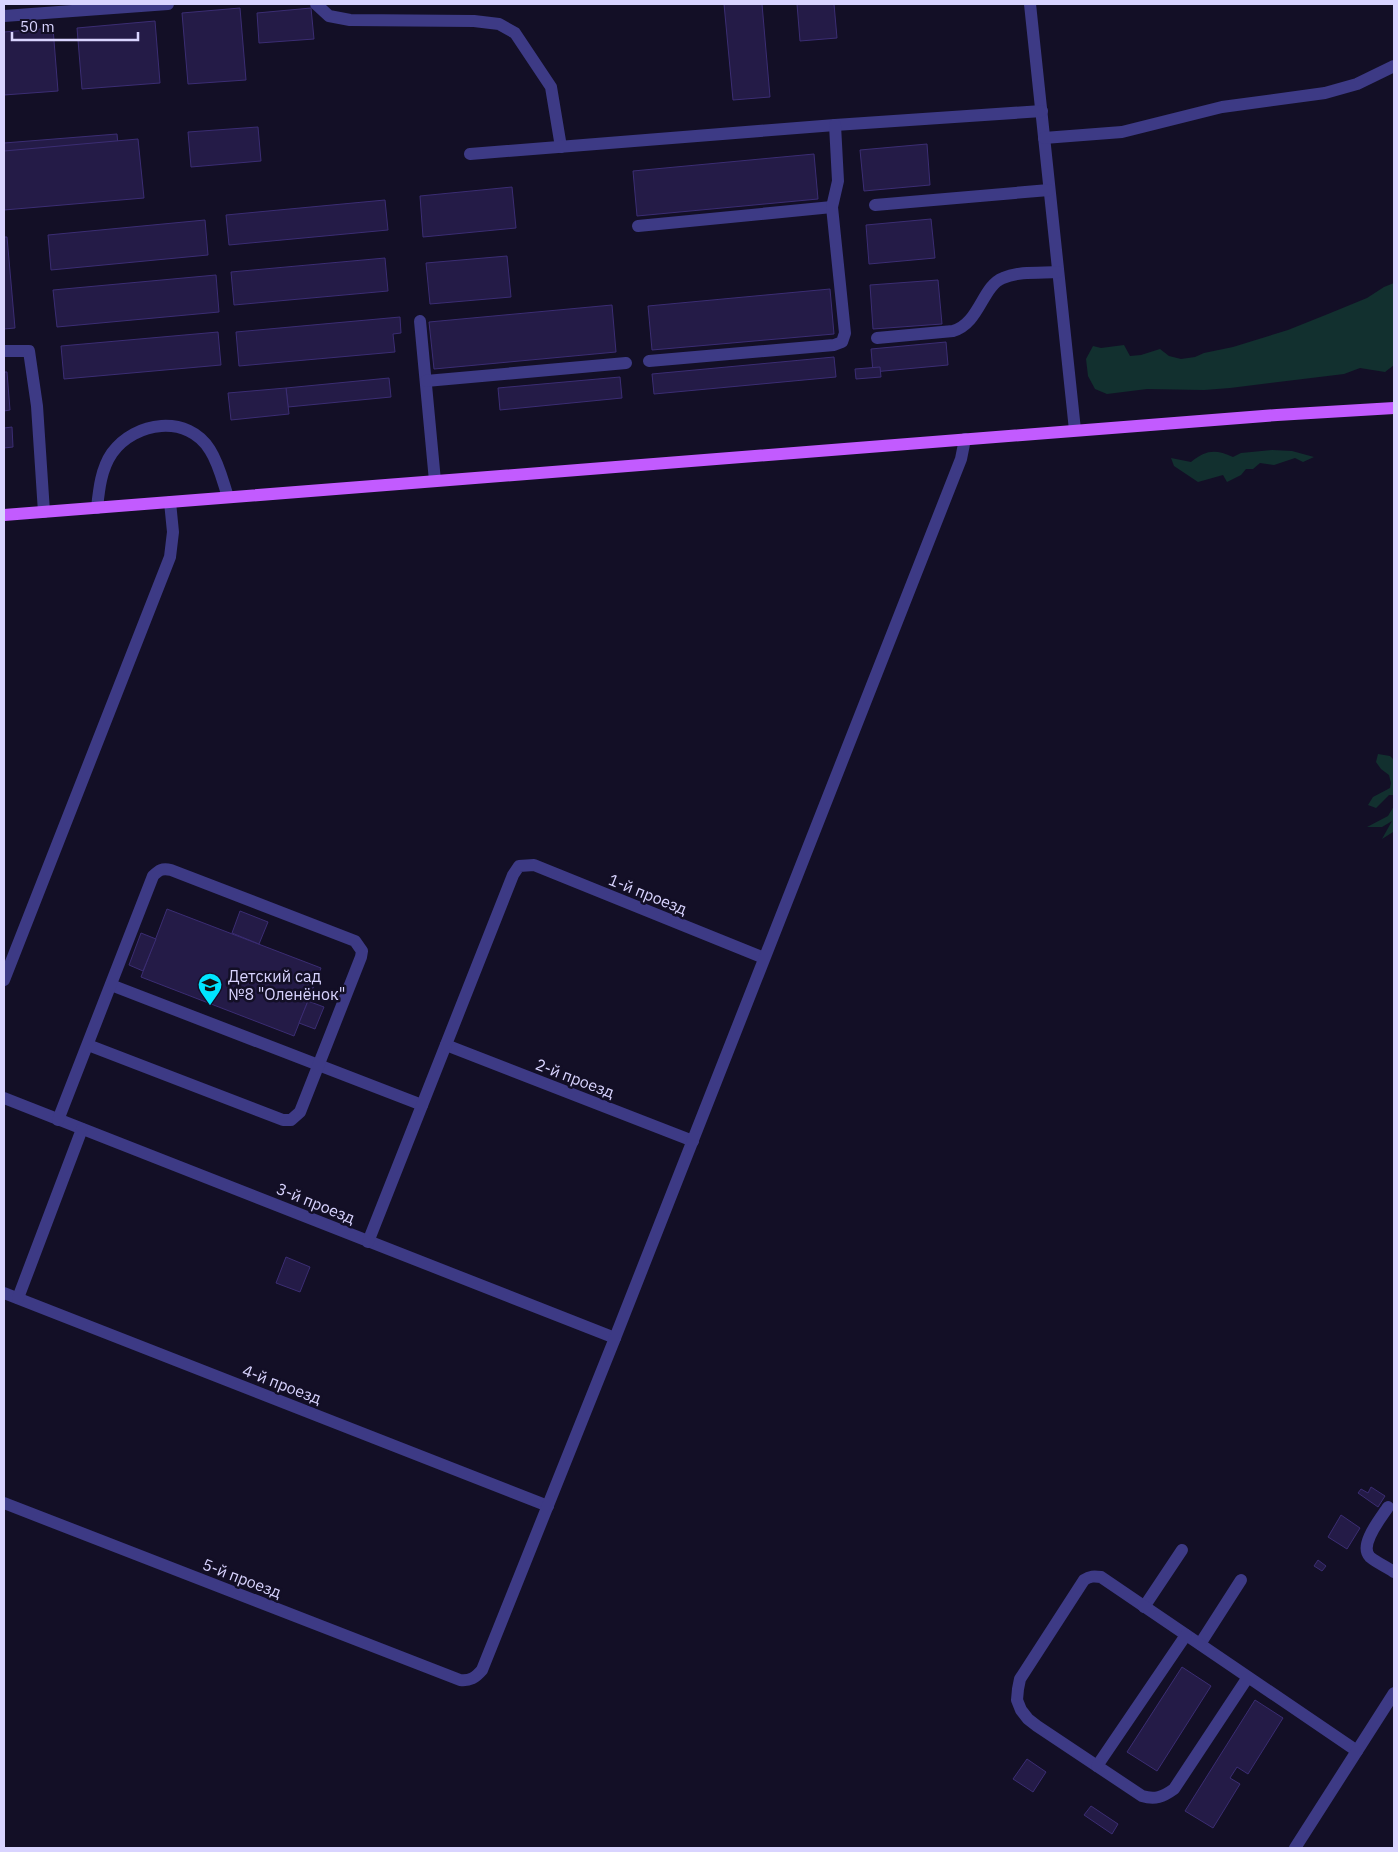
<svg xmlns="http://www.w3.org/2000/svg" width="1398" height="1852" font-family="'IBM Plex Sans',sans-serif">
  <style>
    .green { fill: #12302f }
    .building { fill: #241b47; stroke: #3b2d73 }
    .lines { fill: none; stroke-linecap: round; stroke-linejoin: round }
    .minor { stroke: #3d3a85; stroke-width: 12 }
    .major { stroke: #c25bff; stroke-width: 12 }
    .labels { text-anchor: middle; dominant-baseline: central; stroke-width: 5; stroke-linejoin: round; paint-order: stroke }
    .street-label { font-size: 16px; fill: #d9d4ff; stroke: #130f26 }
    .poi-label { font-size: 16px; fill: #d9d4ff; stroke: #130f26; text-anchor: start }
  </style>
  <rect width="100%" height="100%" fill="#130f26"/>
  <!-- green -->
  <g class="green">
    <polygon points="1394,283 1394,365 1385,372 1360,368 1344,374 1230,388 1204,390 1147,389 1107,394 1095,389 1088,376 1086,359 1093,346 1101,348 1124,345 1130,356 1141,355 1160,349 1169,356 1181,359 1195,357 1204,353 1233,347 1288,330 1328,314 1367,298 1384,287"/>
    <path d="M1272 450 1292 451 1314 457 1303 462 1295 458 1274 465 1260 463 1253 469H1246L1241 475 1227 482 1223 475 1198 482 1174 466 1171 458 1191 462C1206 450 1215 449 1233 457L1241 453Z"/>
    <polygon points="1378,754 1390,756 1394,760 1394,795 1389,795 1376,808 1368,805 1373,797 1390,788 1391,783 1389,775 1381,769 1376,762"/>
    <polygon points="1394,806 1394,829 1393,832 1382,839 1392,821 1382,827 1367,827 1388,816"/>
  </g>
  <!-- building -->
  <g class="building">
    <polygon points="724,4 762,4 770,97 733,100"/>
    <polygon points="797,4 834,4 837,38 800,41"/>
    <polygon points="240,8 246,80 188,84 182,13"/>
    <polygon points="311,8 314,39 259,43 257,13"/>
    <polygon points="155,21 160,83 82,89 77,28"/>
    <polygon points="53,28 58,91 4,95 4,32"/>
    <polygon points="258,127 261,161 191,167 188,132"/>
    <polygon points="117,134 122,192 4,202 4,143"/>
    <polygon points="138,139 144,198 4,210 4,151"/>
    <polygon points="927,144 930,185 864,191 860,150"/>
    <polygon points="814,154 818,199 637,216 633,171"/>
    <polygon points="512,187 516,228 423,237 420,196"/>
    <polygon points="385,200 388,230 229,245 226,215"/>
    <polygon points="931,219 935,258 869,264 866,225"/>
    <polygon points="205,220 208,255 51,270 48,235"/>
    <polygon points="4,237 7,237 15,328 4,329"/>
    <polygon points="507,256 511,297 430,304 426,263"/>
    <polygon points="385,258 388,291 234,305 231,272"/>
    <polygon points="216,275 219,312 57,327 53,290"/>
    <polygon points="938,280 942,324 873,329 870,285"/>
    <polygon points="830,289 834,334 652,350 648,306"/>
    <polygon points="612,305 616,352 434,369 429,322"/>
    <polygon points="400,317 401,333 393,334 395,352 239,366 236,332"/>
    <polygon points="218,332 221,365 64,379 61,346"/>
    <polygon points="946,342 948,365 873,372 871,349"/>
    <polygon points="834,357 836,377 654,394 652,374"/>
    <polygon points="880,367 881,377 856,379 855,369"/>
    <polygon points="4,372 7,372 10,410 4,411"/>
    <polygon points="620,377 622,398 500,410 498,388"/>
    <polygon points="389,378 391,397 288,407 286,388"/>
    <polygon points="286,388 289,414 231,420 228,393"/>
    <polygon points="12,427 13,447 4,448 4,428"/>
    <polygon points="167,909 321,968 294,1036 141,977"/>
    <polygon points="240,911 268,922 259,944 232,933"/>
    <polygon points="141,933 156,939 143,971 129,965"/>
    <polygon points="308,1001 324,1007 315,1029 299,1023"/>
    <polygon points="286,1257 310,1267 300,1292 276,1283"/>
    <polygon points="1371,1487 1385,1496 1378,1507 1358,1493 1361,1489 1368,1493"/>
    <polygon points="1341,1515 1360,1528 1347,1549 1328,1537"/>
    <polygon points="1318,1560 1326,1566 1322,1571 1314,1566"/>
    <polygon points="1182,1667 1211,1686 1157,1771 1127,1752"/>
    <polygon points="1255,1700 1283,1718 1248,1774 1237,1767 1230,1778 1240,1784 1213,1828 1185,1811"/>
    <polygon points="1027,1759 1046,1772 1033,1792 1013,1779"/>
    <polygon points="1091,1806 1118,1824 1112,1834 1084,1815"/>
  </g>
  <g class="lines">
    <!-- minor -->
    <g class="minor">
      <polyline points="316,4 329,16 350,20 474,21 499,24 515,33 551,87 561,147"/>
      <polyline points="1030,4 1075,430"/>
      <polyline points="4,16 168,4"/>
      <polyline points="1044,138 1122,132 1222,107 1325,93 1357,84 1394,66"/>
      <polyline points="470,154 835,125 1042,111"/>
      <polyline points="875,205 1049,190"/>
      <polyline points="638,226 832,207"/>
      <polyline points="420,321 435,481"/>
      <path d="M877 338 953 331C980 323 982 286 1003 278 1019 271 1041 273 1058 272"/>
      <polyline points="4,351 29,351 37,406 44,512"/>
      <polyline points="649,361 834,345 842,342 845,333 832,207 838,181 835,125"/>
      <polyline points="426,381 626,363"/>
      <path d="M97 508C99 489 101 469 112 453 135 421 188 414 210 450 219 464 223 482 228 497"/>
      <polyline points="4,980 170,557 173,532 170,502"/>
      <polyline points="111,985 422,1105"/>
      <polyline points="446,1045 693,1141"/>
      <polyline points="4,1098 615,1338"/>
      <path d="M58 1120 153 876C159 870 162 868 171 870L355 941 362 951 361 957 300 1112 291 1120H283L88 1045"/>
      <polyline points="368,1242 513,875 519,866 534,865 764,958"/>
      <polyline points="4,1293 548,1506"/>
      <polyline points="18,1298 82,1129"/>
      <path d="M4 1503 460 1680C470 1681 475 1678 482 1670L615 1338 961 459 965 439"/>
      <path d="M1388 1507C1381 1518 1358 1545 1370 1557 1377 1563 1387 1567 1394 1572"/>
      <polyline points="1144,1607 1182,1550"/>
      <polyline points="1200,1644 1241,1580"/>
      <path d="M1248 1677 1174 1789C1163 1797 1155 1800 1142 1796L1037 1726 1028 1719 1021 1710 1017 1700 1018 1689 1020 1679 1084 1580C1090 1576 1094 1576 1101 1577L1357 1751"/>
      <polyline points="1097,1766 1186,1635"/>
      <polyline points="1295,1848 1394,1693"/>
    </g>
    <!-- major -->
    <polyline class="major" points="4,515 1277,415 1394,408"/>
  </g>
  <!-- icons -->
  <defs>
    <symbol id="school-pin" viewBox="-11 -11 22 30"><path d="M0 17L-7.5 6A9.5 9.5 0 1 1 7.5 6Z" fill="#00e5ff" stroke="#130f26"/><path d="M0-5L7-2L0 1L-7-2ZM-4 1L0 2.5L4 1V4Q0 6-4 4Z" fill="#111"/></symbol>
  </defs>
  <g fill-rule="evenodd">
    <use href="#school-pin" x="196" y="971" width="28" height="38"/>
  </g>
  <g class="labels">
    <!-- street labels -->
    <g class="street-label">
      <text transform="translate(648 894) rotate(22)">1-й проезд</text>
      <text transform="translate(575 1078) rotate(21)">2-й проезд</text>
      <text transform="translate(316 1203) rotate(22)">3-й проезд</text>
      <text transform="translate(282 1384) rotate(21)">4-й проезд</text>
      <text transform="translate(242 1578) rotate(21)">5-й проезд</text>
    </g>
    <!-- poi labels -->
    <g class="poi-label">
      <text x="228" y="976">Детский сад<tspan x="228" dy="18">№8 "Оленёнок"</tspan></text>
    </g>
  </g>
  <!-- border -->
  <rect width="1398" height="1852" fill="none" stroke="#d9d4ff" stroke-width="10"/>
  <!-- scale -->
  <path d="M12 32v8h126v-8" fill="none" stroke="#d9d4ff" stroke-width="2.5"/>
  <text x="20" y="32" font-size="15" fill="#d9d4ff" stroke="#130f26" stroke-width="4" paint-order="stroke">50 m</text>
</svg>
